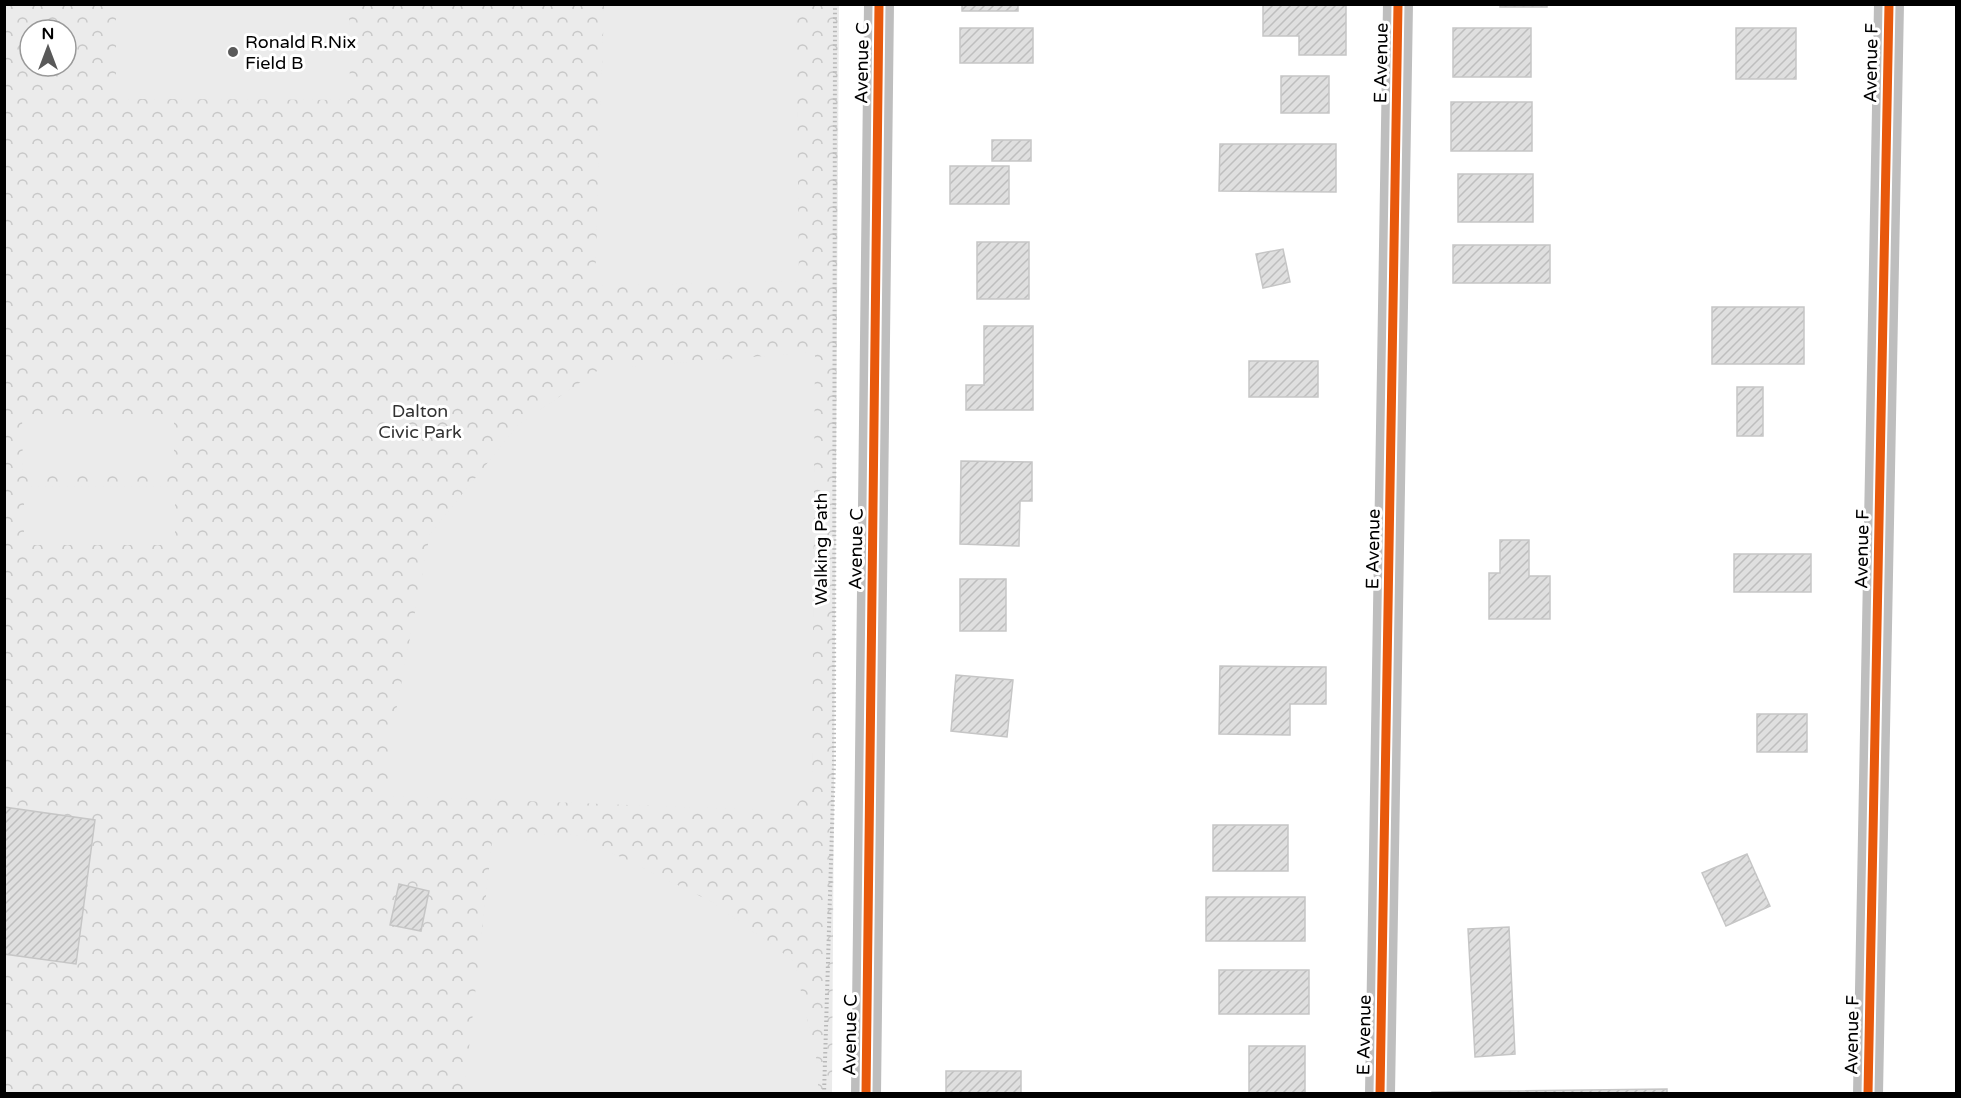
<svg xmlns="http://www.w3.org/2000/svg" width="1961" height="1098" font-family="'Varela Round',sans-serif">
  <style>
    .park { fill: url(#park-crowns); fill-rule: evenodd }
    .pitch { fill: #ebebeb }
    .building { fill: url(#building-hatch); stroke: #c6c6c6; stroke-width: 1.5 }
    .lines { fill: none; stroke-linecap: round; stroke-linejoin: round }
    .path { stroke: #b9b9b9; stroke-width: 4; stroke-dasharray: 1.5 3; stroke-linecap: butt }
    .minor { stroke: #bebebe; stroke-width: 30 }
    .cycleway-casing { stroke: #fff; stroke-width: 13 }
    .cycleway { stroke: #e8590c; stroke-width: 9 }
    .poi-dot { fill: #595959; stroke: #fff; stroke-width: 2 }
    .labels { text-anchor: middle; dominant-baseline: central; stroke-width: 6; stroke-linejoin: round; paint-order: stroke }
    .poi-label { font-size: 18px; fill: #000; stroke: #fff; text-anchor: start }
    .street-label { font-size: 18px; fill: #000; stroke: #fff }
    .park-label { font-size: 18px; fill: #323232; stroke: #fff }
  </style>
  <defs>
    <pattern id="park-crowns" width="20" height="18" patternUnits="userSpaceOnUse" patternTransform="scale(1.5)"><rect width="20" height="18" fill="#ebebeb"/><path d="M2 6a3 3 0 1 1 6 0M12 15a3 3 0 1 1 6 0" fill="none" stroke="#c8c8c8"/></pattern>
    <pattern id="building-hatch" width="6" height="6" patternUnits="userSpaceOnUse" patternTransform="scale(1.5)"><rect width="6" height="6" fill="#dfdfdf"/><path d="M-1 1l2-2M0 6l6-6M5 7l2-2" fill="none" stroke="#bebebe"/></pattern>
  </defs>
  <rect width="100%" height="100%" fill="#fff"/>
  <!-- park -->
  <path class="park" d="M5 5H839L832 1093 5 1094ZM30 30H66V66H30Z"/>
  <!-- pitch -->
  <g class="pitch">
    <polygon points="116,5 349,5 350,100 116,99"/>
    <polygon points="604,5 796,5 799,281 595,286"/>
    <polygon points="815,352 812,785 792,811 391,796 391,737 430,534 519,424 600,369"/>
    <polygon points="22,416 174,416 174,475 23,475"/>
    <polygon points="175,486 175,545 24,545 24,487"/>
    <polygon points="493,833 576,835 712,902 794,961 818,1066 818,1093 464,1093"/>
  </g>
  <!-- building -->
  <g class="building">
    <rect x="962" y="4" width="56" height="7"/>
    <polygon points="1263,4 1346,4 1346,55 1299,55 1299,36 1263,36"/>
    <rect x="1500" y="4" width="47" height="3"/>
    <rect x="960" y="28" width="73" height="35"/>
    <rect x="1453" y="28" width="78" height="49"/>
    <rect x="1736" y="28" width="60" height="51"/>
    <rect x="1281" y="76" width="48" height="37"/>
    <rect x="1451" y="102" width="81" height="49"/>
    <rect x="992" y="140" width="39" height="21"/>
    <polygon points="1220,144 1336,144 1336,192 1219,191"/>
    <rect x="950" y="166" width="59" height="38"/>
    <rect x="1458" y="174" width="75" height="48"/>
    <rect x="977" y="242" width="52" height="57"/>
    <rect x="1453" y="245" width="97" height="38"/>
    <polygon points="1283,249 1290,282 1263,288 1256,254"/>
    <rect x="1712" y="307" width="92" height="57"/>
    <polygon points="984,326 1033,326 1033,410 966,410 966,385 984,385"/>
    <rect x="1249" y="361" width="69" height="36"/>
    <rect x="1737" y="387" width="26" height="49"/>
    <polygon points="961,461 1032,462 1032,501 1020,501 1019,546 960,544"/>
    <polygon points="1500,540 1529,540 1529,576 1550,576 1550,619 1489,619 1489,573 1500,573"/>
    <rect x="1734" y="554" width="77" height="38"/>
    <rect x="960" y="579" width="46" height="52"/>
    <polygon points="1220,666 1326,667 1326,704 1290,704 1290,735 1219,734"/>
    <polygon points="956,675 1013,680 1007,737 951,731"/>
    <rect x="1757" y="714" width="50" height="38"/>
    <polygon points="4,807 95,820 76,964 4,954"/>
    <rect x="1213" y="825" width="75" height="46"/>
    <polygon points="1747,854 1770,906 1726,926 1702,873"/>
    <polygon points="399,884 429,891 421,931 390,925"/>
    <rect x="1206" y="897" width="99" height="44"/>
    <polygon points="1509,927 1515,1054 1475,1057 1468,929"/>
    <rect x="1219" y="970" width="90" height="44"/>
    <rect x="1249" y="1046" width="56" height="48"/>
    <rect x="946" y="1071" width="75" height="23"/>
    <polygon points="1667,1089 1667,1094 1432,1094 1432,1092"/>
  </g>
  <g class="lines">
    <!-- path -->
    <polyline class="path" points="824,1094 834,763 835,4"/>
    <!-- minor -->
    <g class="minor">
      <polyline points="866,1094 879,4"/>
      <polyline points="1380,1094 1398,4"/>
      <polyline points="1868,1094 1889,4"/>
    </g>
    <defs>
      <g id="cycleway">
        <polyline points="866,1094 879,4"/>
        <polyline points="1380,1094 1398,4"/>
        <polyline points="1868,1094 1889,4"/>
      </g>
    </defs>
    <!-- cycleway casing -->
    <use href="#cycleway" class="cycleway-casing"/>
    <!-- cycleway -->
    <use href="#cycleway" class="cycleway"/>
  </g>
  <!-- markers -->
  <circle class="poi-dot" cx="233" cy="52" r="6"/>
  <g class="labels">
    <!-- poi labels -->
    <g class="poi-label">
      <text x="245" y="42">Ronald R.Nix<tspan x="245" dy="21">Field B</tspan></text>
    </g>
    <!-- street labels -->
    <g class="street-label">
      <text transform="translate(862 63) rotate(-89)">Avenue C</text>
      <text transform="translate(1381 63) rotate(-89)">E Avenue</text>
      <text transform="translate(1871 63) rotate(-89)">Avenue F</text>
      <text transform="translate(821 549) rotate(-90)">Walking Path</text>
      <text transform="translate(856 549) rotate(-89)">Avenue C</text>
      <text transform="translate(1373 549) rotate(-89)">E Avenue</text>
      <text transform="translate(1862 549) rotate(-89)">Avenue F</text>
      <text transform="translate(850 1035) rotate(-89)">Avenue C</text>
      <text transform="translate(1364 1035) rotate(-89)">E Avenue</text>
      <text transform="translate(1852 1035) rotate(-89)">Avenue F</text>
    </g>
    <!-- park labels -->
    <g class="park-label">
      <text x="420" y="411">Dalton<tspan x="420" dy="21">Civic Park</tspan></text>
    </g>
  </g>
  <!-- border -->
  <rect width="1961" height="1098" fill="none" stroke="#000000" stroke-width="12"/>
  <!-- north arrow -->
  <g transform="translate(48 48)"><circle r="28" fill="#ffffff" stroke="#999999" stroke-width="1.5"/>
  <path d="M0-4.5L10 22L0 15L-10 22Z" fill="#595959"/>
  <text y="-9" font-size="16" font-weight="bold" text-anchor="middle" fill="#000000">N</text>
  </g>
</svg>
